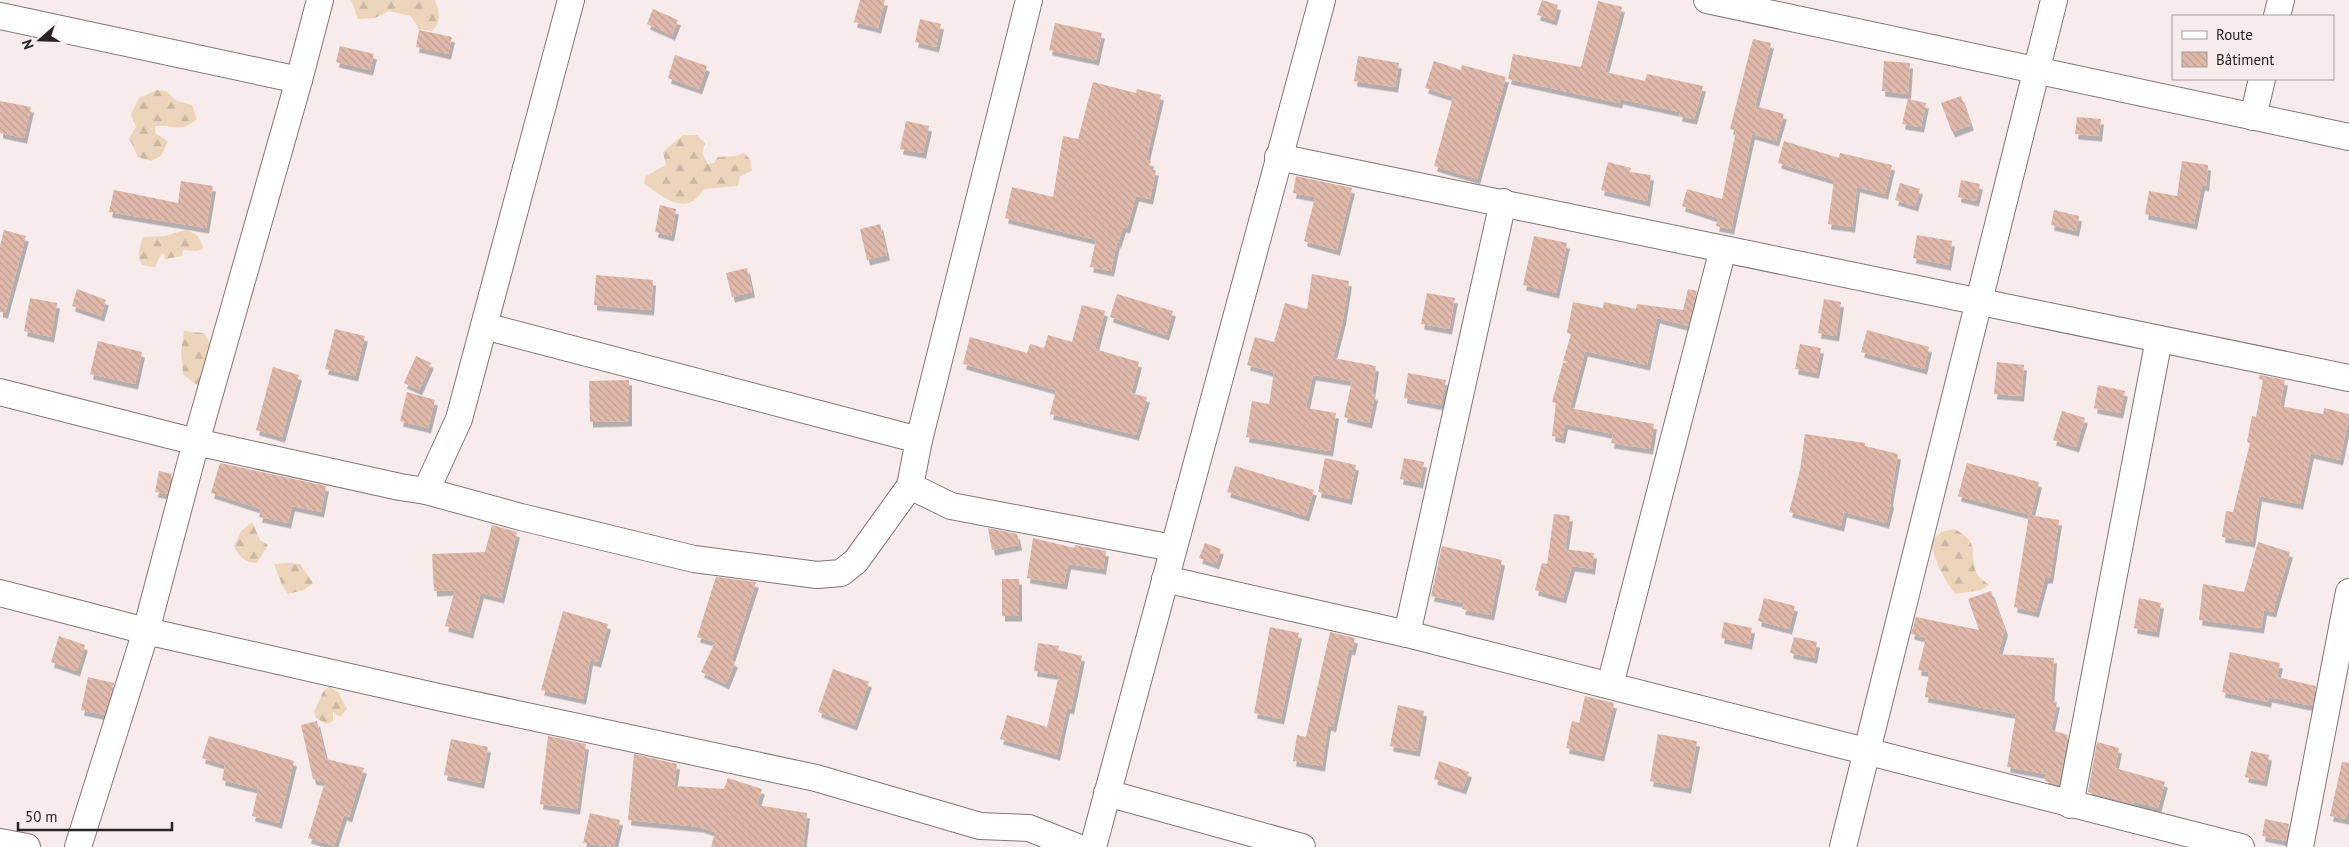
<svg xmlns="http://www.w3.org/2000/svg" width="2349" height="847" font-family="'PT Sans',sans-serif">
  <style>
    .forest { fill: url(#forest-firs) }
    .building { fill: url(#building-back-hatch); filter: url(#shadow) }
    .lines { fill: none; stroke-linecap: round; stroke-linejoin: round }
    .minor-casing { stroke: #817677; stroke-width: 28 }
    .minor { stroke: #fff; stroke-width: 26 }
  </style>
  <defs>
    <pattern id="forest-firs" width="22" height="20" patternUnits="userSpaceOnUse" patternTransform="scale(1.25)"><rect width="22" height="20" fill="#edd5bc"/><path d="M5 1l3.5 6h-7zM16 11l3.5 6h-7z" fill="#cbb7a1"/></pattern>
    <pattern id="building-back-hatch" width="6" height="6" patternUnits="userSpaceOnUse" patternTransform="scale(1.25)"><rect width="6" height="6" fill="#e0b9aa"/><path d="M-1 5l2 2M0 0l6 6M5-1l2 2" fill="none" stroke="#c09f92"/></pattern>
    <filter id="shadow"><feDropShadow dx="3" dy="5.5" stdDeviation="0" flood-color="#0004"/></filter>
  </defs>
  <rect width="100%" height="100%" fill="#f7ebec"/>
  <!-- forest -->
  <g class="forest">
    <path d="M351 0H435C439 12 442 21 432 31L419 29 411 16 389 11 375 18 358 19Z"/>
    <path d="M157 90 166 91 177 101 192 105 197 119C180 134 176 124 155 126V133L168 141 161 156 151 161 138 157 129 138 136 127 131 114 139 98Z"/>
    <path d="M683 135H697L705 143 702 153 708 164 714 163 717 157 736 156 744 153 750 159 752 171 740 176 738 186 704 189C685 218 666 198 644 184L646 176 666 165 663 152Z"/>
    <path d="M186 230C196 233 202 238 203 249L197 251 183 250 182 256 165 259 164 254H161L155 267 142 265C136 255 140 247 143 237L165 236Z"/>
    <path d="M184 331 204 333C218 351 206 369 199 387L183 374 181 353Z"/>
    <path d="M252 522 260 540 268 545 257 563C245 563 238 556 234 546L241 531Z"/>
    <path d="M1954 529C1982 543 1968 553 1977 574 1980 578 1985 582 1989 585L1981 590 1955 594C1943 577 1935 563 1931 542L1941 532Z"/>
    <polygon points="287,563 300,564 313,583 304,590 288,594 282,585 274,564"/>
    <polygon points="329,686 338,692 347,709 340,717 333,712 333,721 327,724 316,718 314,712 323,692"/>
  </g>
  <!-- building -->
  <g class="building">
    <polygon points="860,0 885,0 878,28 854,22"/>
    <polygon points="1542,0 1558,5 1554,20 1537,15"/>
    <polygon points="1598,1 1622,7 1605,72 1645,81 1647,74 1703,86 1694,119 1679,116 1680,112 1620,99 1619,103 1508,79 1513,54 1581,67"/>
    <polygon points="653,9 678,20 672,35 647,24"/>
    <polygon points="920,19 941,24 936,47 915,42"/>
    <polygon points="1055,23 1102,33 1096,60 1049,50"/>
    <polygon points="419,30 452,37 448,54 416,47"/>
    <polygon points="1753,39 1771,43 1755,106 1784,114 1776,141 1752,134 1731,229 1716,226 1718,218 1682,206 1687,189 1722,199 1736,131 1730,129"/>
    <polygon points="340,46 374,54 370,70 336,62"/>
    <polygon points="675,55 707,66 699,89 668,78"/>
    <polygon points="1358,56 1399,63 1395,87 1354,81"/>
    <polygon points="1434,61 1461,70 1462,65 1506,77 1477,179 1434,166 1453,97 1425,88"/>
    <polygon points="1884,61 1910,63 1908,94 1882,91"/>
    <polygon points="1093,82 1136,93 1137,89 1161,95 1146,160 1151,161 1149,169 1156,170 1150,199 1136,196 1127,228 1123,227 1118,243 1117,242 1111,271 1090,267 1096,240 1005,218 1012,187 1053,197 1063,136 1078,139"/>
    <polygon points="1961,96 1971,125 1952,132 1941,103"/>
    <polygon points="1908,99 1926,103 1921,127 1902,124"/>
    <polygon points="0,101 31,107 24,138 0,133"/>
    <polygon points="2077,117 2101,119 2099,136 2075,134"/>
    <polygon points="906,121 929,126 923,153 900,149"/>
    <polygon points="1784,141 1839,158 1840,153 1892,165 1885,194 1857,187 1852,227 1828,224 1834,180 1778,163"/>
    <polygon points="2182,161 2208,165 2206,186 2202,185 2194,224 2145,214 2149,191 2177,196"/>
    <polygon points="1608,162 1631,168 1630,172 1651,175 1647,201 1601,190"/>
    <polygon points="1296,176 1352,188 1337,250 1304,241 1315,197 1293,193"/>
    <polygon points="1961,180 1980,184 1976,201 1958,197"/>
    <polygon points="181,181 213,186 206,228 109,212 114,190 178,203"/>
    <polygon points="1900,183 1920,189 1915,206 1895,200"/>
    <polygon points="660,205 676,209 671,236 655,232"/>
    <polygon points="2054,210 2079,216 2076,231 2051,225"/>
    <polygon points="880,224 887,255 867,260 860,229"/>
    <polygon points="4,230 26,236 5,313 0,312 0,246"/>
    <polygon points="1917,235 1952,241 1948,265 1913,258"/>
    <polygon points="1534,236 1567,243 1556,293 1523,285"/>
    <polygon points="747,268 752,292 732,297 726,273"/>
    <polygon points="1312,274 1349,281 1343,319 1333,358 1376,366 1372,394 1375,395 1369,423 1344,417 1352,381 1313,375 1306,408 1336,413 1330,451 1246,437 1252,401 1269,404 1274,372 1247,365 1255,337 1274,342 1285,303 1307,309"/>
    <polygon points="596,275 653,280 651,310 594,305"/>
    <polygon points="77,289 106,300 101,316 72,306"/>
    <polygon points="1688,289 1697,291 1688,326 1657,318 1647,365 1585,351 1570,408 1654,424 1650,449 1611,443 1613,434 1565,424 1562,438 1552,436 1556,403 1552,402 1563,363 1568,362 1563,361 1571,334 1567,333 1573,302 1603,308 1604,302 1636,309 1637,304 1683,310"/>
    <polygon points="1427,293 1455,298 1449,329 1421,324"/>
    <polygon points="1117,294 1173,311 1166,335 1110,317"/>
    <polygon points="30,298 57,303 51,337 24,331"/>
    <polygon points="1824,299 1841,302 1836,336 1818,333"/>
    <polygon points="1082,305 1105,311 1095,349 1139,362 1131,393 1147,397 1136,435 1050,414 1056,390 963,364 970,337 1027,353 1030,344 1044,348 1048,335 1072,342"/>
    <polygon points="335,329 365,336 355,376 325,369"/>
    <polygon points="1867,330 1929,347 1924,369 1861,352"/>
    <polygon points="98,341 142,352 135,384 90,374"/>
    <polygon points="1800,344 1821,348 1816,373 1795,369"/>
    <polygon points="416,356 431,363 419,390 404,383"/>
    <polygon points="1997,362 2024,365 2021,396 1994,394"/>
    <polygon points="273,367 299,375 282,437 256,430"/>
    <polygon points="1408,373 1446,380 1441,405 1404,398"/>
    <polygon points="2260,375 2285,380 2280,406 2323,414 2324,408 2349,414 2349,416 2340,460 2311,453 2300,504 2259,496 2252,542 2222,537 2226,511 2233,512 2250,443 2247,442 2252,416 2256,417 2263,380 2259,379"/>
    <polygon points="629,380 629,421 590,422 589,381"/>
    <polygon points="2098,385 2125,391 2120,413 2094,408"/>
    <polygon points="407,392 435,400 428,428 400,421"/>
    <polygon points="2062,411 2085,418 2076,447 2053,440"/>
    <polygon points="1805,434 1865,443 1865,446 1898,454 1890,500 1891,503 1886,523 1844,512 1841,526 1789,512 1800,470"/>
    <polygon points="1325,458 1356,465 1349,499 1318,492"/>
    <polygon points="1404,458 1424,462 1420,483 1400,479"/>
    <polygon points="220,463 326,486 321,512 292,506 288,523 259,517 261,509 211,493"/>
    <polygon points="1967,463 2039,482 2031,515 1958,496"/>
    <polygon points="1235,466 1314,490 1306,516 1227,492"/>
    <polygon points="159,471 172,474 167,494 155,492"/>
    <polygon points="1554,514 1570,516 1565,549 1594,553 1592,569 1572,566 1563,598 1535,590 1542,563 1547,564"/>
    <polygon points="2029,515 2059,520 2050,578 2045,578 2036,612 2014,607"/>
    <polygon points="492,525 517,532 501,598 481,593 470,633 445,626 455,590 434,591 432,554 485,552"/>
    <polygon points="988,528 1017,534 1019,545 992,550"/>
    <polygon points="1033,538 1074,548 1075,545 1106,551 1103,569 1068,564 1064,584 1027,578"/>
    <polygon points="2258,542 2290,552 2273,612 2264,610 2261,628 2199,620 2203,584 2244,592"/>
    <polygon points="1205,543 1221,549 1216,564 1199,558"/>
    <polygon points="1442,546 1502,560 1491,615 1462,609 1464,603 1431,596"/>
    <polygon points="716,577 756,582 731,660 735,662 726,684 701,672 715,642 697,637"/>
    <rect x="1002" y="579" width="17" height="37"/>
    <polygon points="1991,591 2005,630 1998,654 2054,658 2051,701 2057,702 2051,730 2068,735 2059,785 2045,781 2046,774 2007,767 2016,714 1925,697 1929,672 1918,670 1926,638 1911,634 1916,617 1979,630 1968,599"/>
    <polygon points="1764,598 1795,606 1789,629 1758,621"/>
    <polygon points="2139,598 2161,603 2156,632 2134,628"/>
    <polygon points="563,611 608,624 598,662 590,660 583,699 541,690"/>
    <polygon points="1724,622 1752,628 1749,644 1721,638"/>
    <polygon points="1270,627 1299,633 1281,719 1254,713"/>
    <polygon points="1330,632 1355,638 1352,650 1349,649 1333,727 1328,725 1322,766 1293,761 1297,735 1306,737"/>
    <polygon points="59,636 85,645 77,671 51,662"/>
    <polygon points="1794,637 1817,642 1814,658 1790,653"/>
    <polygon points="1038,643 1059,646 1058,650 1082,656 1071,709 1067,708 1057,755 1000,739 1007,715 1047,727 1059,675 1034,671"/>
    <polygon points="2230,652 2280,663 2277,677 2316,686 2312,706 2269,697 2268,702 2222,692"/>
    <polygon points="833,669 869,682 854,725 818,712"/>
    <polygon points="88,677 114,683 104,715 81,710"/>
    <polygon points="1585,696 1614,703 1601,756 1566,748 1572,721 1579,723"/>
    <polygon points="1398,705 1424,711 1417,751 1390,746"/>
    <polygon points="317,721 326,759 364,768 349,817 344,815 334,846 308,838 325,782 313,779 301,725"/>
    <polygon points="1658,734 1697,741 1688,788 1650,781"/>
    <polygon points="209,736 294,761 279,823 252,816 258,789 222,780 225,765 202,758"/>
    <polygon points="548,736 586,744 577,809 540,804"/>
    <polygon points="451,739 488,747 481,783 444,775"/>
    <polygon points="2097,742 2119,748 2115,768 2165,782 2158,808 2134,801 2133,804 2088,792"/>
    <polygon points="2251,751 2269,755 2264,781 2245,777"/>
    <polygon points="634,754 677,764 674,786 724,789 728,778 762,789 757,805 807,813 803,847 711,847 715,832 700,827 628,820"/>
    <polygon points="1439,761 1469,772 1463,789 1434,779"/>
    <polygon points="2342,762 2349,763 2349,802 2346,819 2330,816"/>
    <polygon points="590,813 620,820 614,847 583,843"/>
    <polygon points="2265,819 2289,824 2286,841 2262,836"/>
  </g>
  <g class="lines">
    <defs>
      <g id="minor">
        <polyline points="1707,0 2349,137"/>
        <polyline points="0,16 299,80"/>
        <polyline points="2277,16 2281,0"/>
        <polyline points="2253,117 2262,79"/>
        <polyline points="1278,157 2349,378"/>
        <polyline points="484,326 919,440"/>
        <polyline points="0,392 196,442 400,487 426,491 521,517 694,559 817,575 841,573 856,561 910,486 919,440 1029,0"/>
        <polyline points="910,486 951,506 1173,548"/>
        <polyline points="426,491 459,419 571,0"/>
        <polyline points="1165,579 1407,634 2241,847"/>
        <polyline points="0,593 146,631 438,697 816,778 980,826 1029,828 1077,847"/>
        <polyline points="1407,634 1503,202"/>
        <polyline points="1610,685 1723,249"/>
        <polyline points="1107,793 1302,847"/>
        <polyline points="2070,805 2159,339"/>
        <polyline points="0,842 27,847"/>
        <polyline points="78,847 146,631 196,442 299,80 320,0"/>
        <polyline points="1093,847 1322,0"/>
        <polyline points="1843,847 2054,0"/>
        <polyline points="2300,847 2349,592"/>
      </g>
    </defs>
    <!-- minor casing -->
    <use href="#minor" class="minor-casing"/>
    <!-- minor -->
    <use href="#minor" class="minor"/>
  </g>
  <!-- legend -->
  <rect x="2172" y="15" width="162" height="65" fill="#f7ebec" stroke="#a49b9c"/>
  <rect x="2182" y="31" width="25" height="8" fill="#ffffff" stroke="#a49b9c"/>
  <text x="2216" y="40" font-size="15" fill="#272223">Route</text>
  <rect x="2182" y="52" width="25" height="15" fill="url(#building-back-hatch)" stroke="#a49b9c"/>
  <text x="2216" y="65" font-size="15" fill="#272223">Bâtiment</text>
  <!-- north arrow -->
  <g transform="translate(40 40) rotate(250)" stroke="#f7ebec" stroke-width="4" paint-order="stroke">
  <path d="M0-4L9 19L0 12L-9 19Z" fill="#272223"/>
  <text y="-8" font-size="14" font-weight="bold" text-anchor="middle" fill="#272223">N</text>
  </g>
  <!-- scale -->
  <path d="M18 822v8h154v-8" fill="none" stroke="#272223" stroke-width="2.5"/>
  <text x="25" y="822" font-size="15" fill="#272223" stroke="#f7ebec" stroke-width="4" paint-order="stroke">50 m</text>
</svg>
